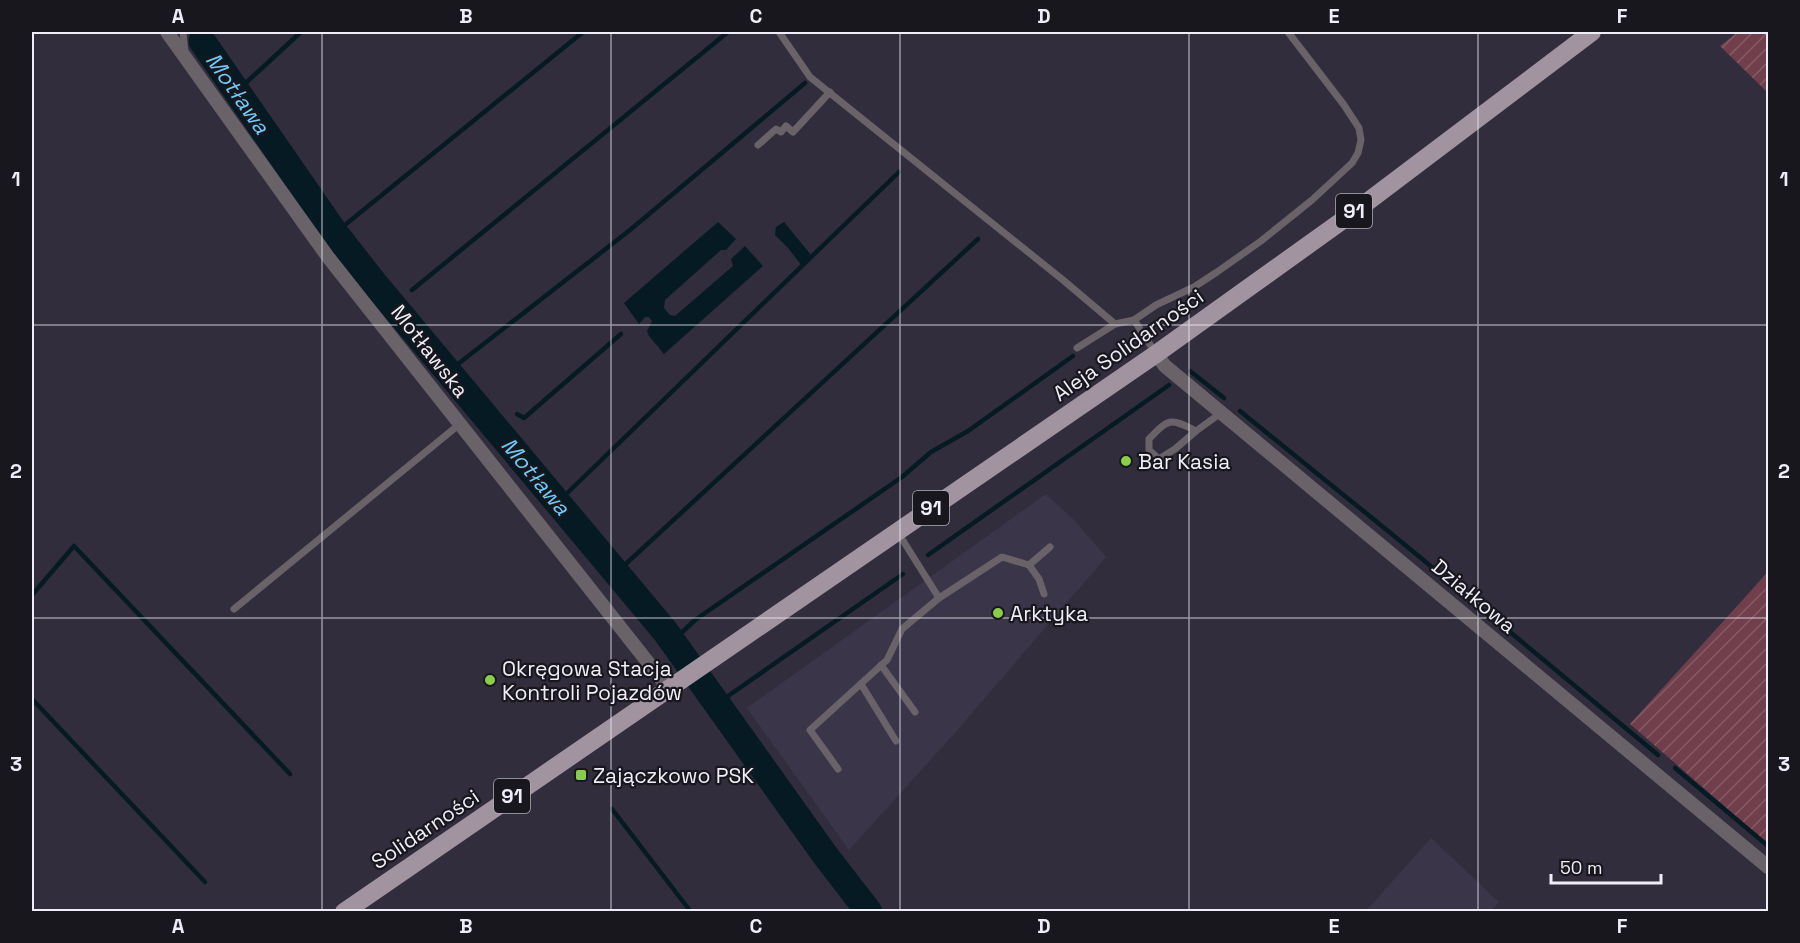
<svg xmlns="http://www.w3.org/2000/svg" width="1800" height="943" font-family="'Space Grotesk',sans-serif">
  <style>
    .built { fill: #3b354a }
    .garden { fill: url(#garden-furrows) }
    .water { fill: #061a23 }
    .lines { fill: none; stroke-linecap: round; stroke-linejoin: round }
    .stream { stroke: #061a23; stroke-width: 4.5 }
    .river { stroke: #061a23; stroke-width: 27 }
    .lane { stroke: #696268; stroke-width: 7 }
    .street { stroke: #696268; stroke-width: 14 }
    .primary { stroke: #a1939f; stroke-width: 18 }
    .grid { fill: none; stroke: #efedf7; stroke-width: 1.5; stroke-opacity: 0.55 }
    .poi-dot { fill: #8ace47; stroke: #19171e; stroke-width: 2 }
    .labels { text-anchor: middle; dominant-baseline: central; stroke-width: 4.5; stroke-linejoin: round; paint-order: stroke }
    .shield { fill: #19171e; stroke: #afadb6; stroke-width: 1.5 }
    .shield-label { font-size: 20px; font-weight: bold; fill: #efedf7 }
    .street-label { font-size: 21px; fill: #efedf7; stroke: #19171e }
    .poi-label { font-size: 21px; fill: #efedf7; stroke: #19171e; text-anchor: start }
    .water-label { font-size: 22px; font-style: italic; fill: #6fcbf9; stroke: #19171e }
    .neatline { fill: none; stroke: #efedf7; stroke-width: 2 }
    .grid-label { font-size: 20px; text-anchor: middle; font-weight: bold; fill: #efedf7 }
  </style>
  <defs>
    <pattern id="garden-furrows" width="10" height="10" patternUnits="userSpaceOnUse" patternTransform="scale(1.5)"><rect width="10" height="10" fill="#713f4b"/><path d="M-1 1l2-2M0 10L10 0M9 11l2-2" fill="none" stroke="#865b66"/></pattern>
  </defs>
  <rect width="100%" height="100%" fill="#322d3d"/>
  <!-- built -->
  <g class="built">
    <polygon points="1046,494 1074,520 1106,557 953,735 849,850 747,708"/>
    <polygon points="1431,838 1499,902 1491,911 1366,911"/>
  </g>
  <!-- garden -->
  <g class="garden">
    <polygon points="1738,32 1768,32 1768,93 1720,46"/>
    <polygon points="1768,572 1768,844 1630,724"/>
  </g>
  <!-- water -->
  <g class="water">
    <polygon points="718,222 736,239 726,250 721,250 665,300 664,308 670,315 675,316 733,266 731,259 745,246 763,266 664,354 649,336 647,331 652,321 649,317 645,317 639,324 624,303"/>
    <polygon points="784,222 812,256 802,266 788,248 775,235 776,227"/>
  </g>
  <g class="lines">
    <!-- stream -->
    <g class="stream">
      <polyline points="237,91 301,32"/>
      <polyline points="335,233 583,32"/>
      <polyline points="412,290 728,32"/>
      <polyline points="449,371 630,230 805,83"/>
      <polyline points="1190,371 1224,398"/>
      <path d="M1240 411C1306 465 1373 518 1439 573"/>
      <polyline points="517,414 524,418 621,334"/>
      <polyline points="558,502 899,172"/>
      <polyline points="928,555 1169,385"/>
      <polyline points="616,573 978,239"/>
      <polyline points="1450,582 1487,614"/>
      <polyline points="32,595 74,546 290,774"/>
      <polyline points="1504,627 1658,755"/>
      <polyline points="673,641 695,620 902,477 931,452 968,431 1073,356"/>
      <polyline points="32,699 205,882"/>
      <polyline points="718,703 903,574"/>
      <polyline points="1675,768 1768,846"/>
      <polyline points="612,809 691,912"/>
    </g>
    <!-- river -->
    <polyline class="river" points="202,41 335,233 375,284 665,631 825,855 869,912"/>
    <!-- lane -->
    <g class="lane">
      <polyline points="183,32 185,53"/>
      <polyline points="779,32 810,77 1063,280 1115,324"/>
      <polyline points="758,145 776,129 781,132 786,126 793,132 830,92"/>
      <polyline points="1077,348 1115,324 1134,320"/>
      <polyline points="1155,352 1134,320 1156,305 1194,287 1217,272 1261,241 1312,200 1352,163 1358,153 1361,140 1359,128 1344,105 1288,32"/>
      <path d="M1196 431 1175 449 1159 459 1149 450V439C1168 419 1170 417 1196 431L1221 413"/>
      <polyline points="897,531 939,598"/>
      <polyline points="1029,565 1039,579 1044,594"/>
      <polyline points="234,609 461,423"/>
      <polyline points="881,665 915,712"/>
      <polyline points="861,684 896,741"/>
      <polyline points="838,769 810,730 887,660 902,629 939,598 1002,557 1029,565 1050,547"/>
    </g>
    <!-- street -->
    <g class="street">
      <polyline points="167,32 328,257 669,689"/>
      <polyline points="1156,354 1165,366 1768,867"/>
    </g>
    <!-- primary -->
    <polyline class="primary" points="344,912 1156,354 1350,215 1592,32"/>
  </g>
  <!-- grid -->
  <path class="grid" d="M322 32V912M611 32V912M900 32V912M1189 32V912M1478 32V912M32 325H1768M32 618H1768"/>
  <!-- markers -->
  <g class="poi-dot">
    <circle cx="1126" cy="461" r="6"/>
    <circle cx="998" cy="613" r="6"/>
    <circle cx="490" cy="680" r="6"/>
    <rect x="575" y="769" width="12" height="12" rx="3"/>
  </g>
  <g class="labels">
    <!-- shield labels -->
    <g class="shield">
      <rect x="1336" y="194" width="36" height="34" rx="4.5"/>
      <rect x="913" y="491" width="36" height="34" rx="4.5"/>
      <rect x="494" y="779" width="36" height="34" rx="4.5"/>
    </g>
    <g class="shield-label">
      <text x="1354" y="211">91</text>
      <text x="931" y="508">91</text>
      <text x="512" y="796">91</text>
    </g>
    <!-- street labels -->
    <g class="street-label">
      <text transform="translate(1128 345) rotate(-35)">Aleja Solidarności</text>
      <text transform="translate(430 351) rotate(52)">Motławska</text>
      <text transform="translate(1474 596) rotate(40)">Działkowa</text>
      <text transform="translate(425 829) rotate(-34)">Solidarności</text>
    </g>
    <!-- poi labels -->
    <g class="poi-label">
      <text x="1138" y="461">Bar Kasia</text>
      <text x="1010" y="613">Arktyka</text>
      <text x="502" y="668">Okręgowa Stacja<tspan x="502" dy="24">Kontroli Pojazdów</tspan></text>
      <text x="593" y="775">Zajączkowo PSK</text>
    </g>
    <!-- water labels -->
    <g class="water-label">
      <text transform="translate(238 93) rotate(55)">Motława</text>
      <text transform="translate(536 476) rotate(50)">Motława</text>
    </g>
  </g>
  <!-- border -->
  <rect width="1800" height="943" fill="none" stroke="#19171e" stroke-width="66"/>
  <!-- scale -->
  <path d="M1551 874v9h110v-9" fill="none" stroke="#efedf7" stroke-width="3"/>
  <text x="1560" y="874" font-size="18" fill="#efedf7" stroke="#19171e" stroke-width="4.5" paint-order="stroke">50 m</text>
  <rect x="33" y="33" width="1734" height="877" class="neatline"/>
  <g class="grid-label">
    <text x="178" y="23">A</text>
    <text x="466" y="23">B</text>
    <text x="756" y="23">C</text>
    <text x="1044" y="23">D</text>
    <text x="1334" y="23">E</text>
    <text x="1622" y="23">F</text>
    <text x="16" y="186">1</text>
    <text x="1784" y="186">1</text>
    <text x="16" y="478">2</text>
    <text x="1784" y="478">2</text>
    <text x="16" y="771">3</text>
    <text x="1784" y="771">3</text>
    <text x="178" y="933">A</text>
    <text x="466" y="933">B</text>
    <text x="756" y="933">C</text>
    <text x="1044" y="933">D</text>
    <text x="1334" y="933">E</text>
    <text x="1622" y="933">F</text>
  </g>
</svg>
